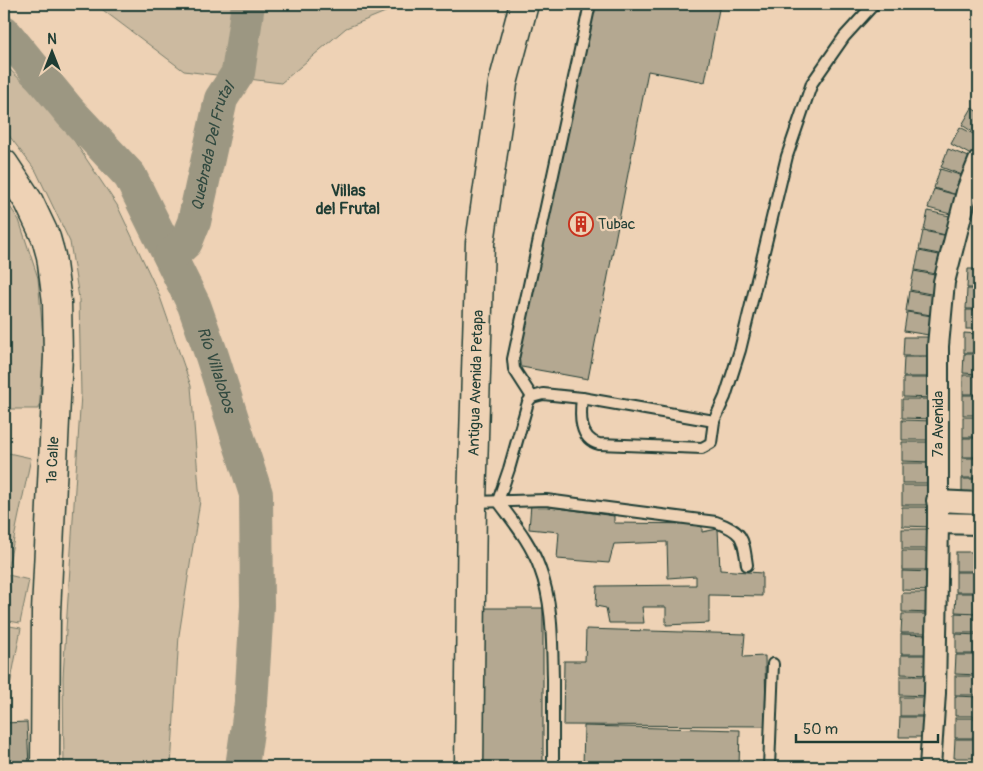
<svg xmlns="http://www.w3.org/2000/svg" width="983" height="771" font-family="Pangolin,sans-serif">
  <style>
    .green { fill: #ccbaa0; stroke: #767c6a }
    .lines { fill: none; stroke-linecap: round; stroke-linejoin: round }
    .river { stroke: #9c9782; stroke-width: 34 }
    .building { fill: #b4a891; stroke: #1f3d34 }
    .lane-casing { stroke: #1f3d34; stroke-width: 14 }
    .street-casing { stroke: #1f3d34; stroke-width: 24 }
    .secondary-casing { stroke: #1f3d34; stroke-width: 31 }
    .lane { stroke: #eed2b5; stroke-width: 10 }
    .street { stroke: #eed2b5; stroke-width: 20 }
    .secondary { stroke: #eed2b5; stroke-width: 28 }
    .labels { text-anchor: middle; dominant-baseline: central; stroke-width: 4.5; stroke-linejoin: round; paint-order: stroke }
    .poi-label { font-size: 15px; fill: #1f3d34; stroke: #eed2b5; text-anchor: start }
    .street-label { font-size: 15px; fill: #1f3d34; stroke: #eed2b5 }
    .water-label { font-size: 16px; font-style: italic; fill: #324a40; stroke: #eed2b5 }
    .neighbourhood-label { font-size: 16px; font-weight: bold; fill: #1f3d34; stroke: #eed2b5 }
  </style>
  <rect width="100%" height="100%" fill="#eed2b5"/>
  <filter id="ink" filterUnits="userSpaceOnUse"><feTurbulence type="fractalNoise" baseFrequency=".02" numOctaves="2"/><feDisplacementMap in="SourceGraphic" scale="10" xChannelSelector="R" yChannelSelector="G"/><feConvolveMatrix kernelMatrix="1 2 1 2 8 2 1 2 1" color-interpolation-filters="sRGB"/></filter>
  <g filter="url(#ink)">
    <!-- green -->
    <g class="green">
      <polygon points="95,4 405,4 346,28 281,83 184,71"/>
      <polygon points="4,64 57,115 117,205 159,294 191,386 200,501 179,635 171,767 64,767 63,677 81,394 79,298 70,242 36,171 4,129"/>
      <polygon points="4,198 19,220 38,278 44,349 39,409 4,409"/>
      <polygon points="4,452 31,458 8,567 4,566"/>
      <polygon points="4,574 29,580 20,623 4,620"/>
      <polygon points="4,625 21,628 5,712 4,711"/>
    </g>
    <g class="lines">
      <!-- river -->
      <g class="river">
        <path id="s1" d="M4 32 70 112 130 176 194 305 212 356 256 494 257 606 251 703 242 767"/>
        <path id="s2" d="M171 256 186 242 194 222 221 99 238 73 248 4"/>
      </g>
    </g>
    <!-- building -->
    <g class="building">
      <polygon points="586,4 720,4 705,82 648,71 588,379 516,366"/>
      <polygon points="972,108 979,113 979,136 962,125"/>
      <polygon points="960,127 979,137 979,156 978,159 951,144"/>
      <polygon points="948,149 977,160 970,178 941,167"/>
      <polygon points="940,169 970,178 964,197 934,188"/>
      <polygon points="934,189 964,197 958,216 928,208"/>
      <polygon points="928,211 958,218 954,237 924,230"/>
      <polygon points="923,231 954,237 949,256 919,250"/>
      <polygon points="919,251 949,257 946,276 915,270"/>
      <polygon points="968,269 979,269 979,288 967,288"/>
      <polygon points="914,271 945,277 941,296 910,290"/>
      <polygon points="967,289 979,289 979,309 966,309"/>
      <polygon points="909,291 940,297 937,316 906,311"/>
      <rect x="966" y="310" width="13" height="19"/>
      <polygon points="907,312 938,317 935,336 904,331"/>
      <polygon points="964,333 979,334 979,353 964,353"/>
      <polygon points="904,337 935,337 935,356 903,356"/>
      <polygon points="964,354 979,354 979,374 963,373"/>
      <polygon points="904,357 935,357 935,377 903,377"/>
      <rect x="963" y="375" width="16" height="19"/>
      <polygon points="903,378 934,378 934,398 903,397"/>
      <rect x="963" y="395" width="16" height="20"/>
      <polygon points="902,399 934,399 934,419 902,418"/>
      <rect x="963" y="417" width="16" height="20"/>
      <polygon points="902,420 933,421 933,440 902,440"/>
      <rect x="963" y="438" width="16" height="19"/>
      <polygon points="902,442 933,442 933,462 902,461"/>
      <rect x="962" y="458" width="17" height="20"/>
      <rect x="902" y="463" width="31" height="20"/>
      <rect x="962" y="479" width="17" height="19"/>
      <rect x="902" y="485" width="31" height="20"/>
      <polygon points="531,504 614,516 614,523 702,524 702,532 718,529 720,570 762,573 762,596 709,595 709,623 666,625 666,607 642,607 644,623 609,623 606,608 596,606 597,586 696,585 696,576 668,578 667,542 614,544 609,563 557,559 559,532 529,529"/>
      <polygon points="902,507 933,507 933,527 902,526"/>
      <rect x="902" y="529" width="31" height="20"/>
      <rect x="902" y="551" width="31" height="19"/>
      <rect x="956" y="552" width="23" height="19"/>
      <polygon points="902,571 933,572 933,591 902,590"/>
      <rect x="956" y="572" width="23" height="20"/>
      <polygon points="902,593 933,593 933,613 902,612"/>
      <polygon points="956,593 979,593 979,613 955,612"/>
      <rect x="476" y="608" width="67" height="159"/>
      <polygon points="955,613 979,614 979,633 955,633"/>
      <polygon points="902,614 933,614 932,633 901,633"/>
      <polygon points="586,629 745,634 743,657 765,656 766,726 563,725 564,661 585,661"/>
      <polygon points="901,634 932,635 932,654 901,654"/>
      <polygon points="956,634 979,635 979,654 956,654"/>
      <polygon points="901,655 932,655 932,675 901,674"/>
      <polygon points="956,655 979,655 979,675 955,674"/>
      <polygon points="900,676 931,676 931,696 900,695"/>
      <rect x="955" y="676" width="24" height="19"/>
      <polygon points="955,696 979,697 979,716 955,716"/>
      <rect x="900" y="697" width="31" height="19"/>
      <polygon points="900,717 931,717 931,737 899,737"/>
      <rect x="955" y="718" width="24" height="20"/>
      <polygon points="27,722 29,767 4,767 4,723"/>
      <polygon points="584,726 740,730 739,767 583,767"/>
      <polygon points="955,739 979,739 979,758 954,758"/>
    </g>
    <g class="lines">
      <defs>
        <g id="lane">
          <polyline points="532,397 514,369 513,359 590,4"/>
          <path d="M582 398C580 415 579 439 599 444L702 448 711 443 714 421"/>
          <path d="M473 502 546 500 716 522C743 532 743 537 747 565"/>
          <path d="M553 767C553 738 553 708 553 679 552 643 553 603 540 569 531 543 514 523 498 501L509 469 528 402 532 397 543 394 582 398 714 421 725 397 740 350 787 156 812 83 844 37 874 4"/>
          <polyline points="769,767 773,664"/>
        </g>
        <g id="street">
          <polyline points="937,501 979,503"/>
          <polyline points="938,523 979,524"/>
          <polyline points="930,767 935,693 938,523 938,346 944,282 968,188 979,161"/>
        </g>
        <g id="secondary">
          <polyline points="4,164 29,202 46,238 51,256 57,302 58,356 46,612 45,767"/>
          <path id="s3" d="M469 767 472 502 480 243 503 83 524 4"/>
        </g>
      </defs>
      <!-- lane casing -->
      <use href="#lane" class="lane-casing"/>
      <!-- street casing -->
      <use href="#street" class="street-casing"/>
      <!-- secondary casing -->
      <use href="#secondary" class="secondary-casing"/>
      <!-- lane -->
      <use href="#lane" class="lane"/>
      <!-- street -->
      <use href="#street" class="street"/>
      <!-- secondary -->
      <use href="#secondary" class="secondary"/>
    </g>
  </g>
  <!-- icons -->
  <defs>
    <symbol id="building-ring" viewBox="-11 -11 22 22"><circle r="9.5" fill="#eed2b5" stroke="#c8321e" stroke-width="1.5"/><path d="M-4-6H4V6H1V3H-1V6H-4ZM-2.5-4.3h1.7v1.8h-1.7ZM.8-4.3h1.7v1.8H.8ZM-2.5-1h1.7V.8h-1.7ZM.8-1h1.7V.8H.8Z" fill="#c8321e"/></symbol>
  </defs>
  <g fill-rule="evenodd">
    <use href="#building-ring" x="567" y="210" width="28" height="28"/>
  </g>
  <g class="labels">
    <!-- poi labels -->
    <g class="poi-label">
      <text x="598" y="224">Tubac</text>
    </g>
    <!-- street labels -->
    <g class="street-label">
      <text stroke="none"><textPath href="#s3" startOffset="384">Antigua Avenida Petapa</textPath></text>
      <text transform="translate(938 424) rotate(-90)">7a Avenida</text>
      <text transform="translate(53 460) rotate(-87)">1a Calle</text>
    </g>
    <!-- water labels -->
    <g class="water-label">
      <text stroke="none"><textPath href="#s2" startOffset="120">Quebrada Del Frutal</textPath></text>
      <text stroke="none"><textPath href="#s1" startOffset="404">Río Villalobos</textPath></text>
    </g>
    <!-- neighbourhood labels -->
    <g class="neighbourhood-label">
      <text x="348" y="191">Villas<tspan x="348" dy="18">del Frutal</tspan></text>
    </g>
  </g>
  <!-- margin -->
  <rect width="983" height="771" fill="none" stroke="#eed2b5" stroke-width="20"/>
  <rect x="10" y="10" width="963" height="751" fill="none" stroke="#1f3d34" stroke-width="2" filter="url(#ink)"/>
  <!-- north arrow -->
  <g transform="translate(52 52)" stroke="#eed2b5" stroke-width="4" paint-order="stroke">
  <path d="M0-4L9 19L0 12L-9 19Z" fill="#1f3d34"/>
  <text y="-8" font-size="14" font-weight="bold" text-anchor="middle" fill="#1f3d34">N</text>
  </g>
  <!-- scale -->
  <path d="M796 734v8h142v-8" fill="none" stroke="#1f3d34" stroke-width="2.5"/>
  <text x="803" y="734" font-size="15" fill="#1f3d34" stroke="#eed2b5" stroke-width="4" paint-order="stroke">50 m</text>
</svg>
